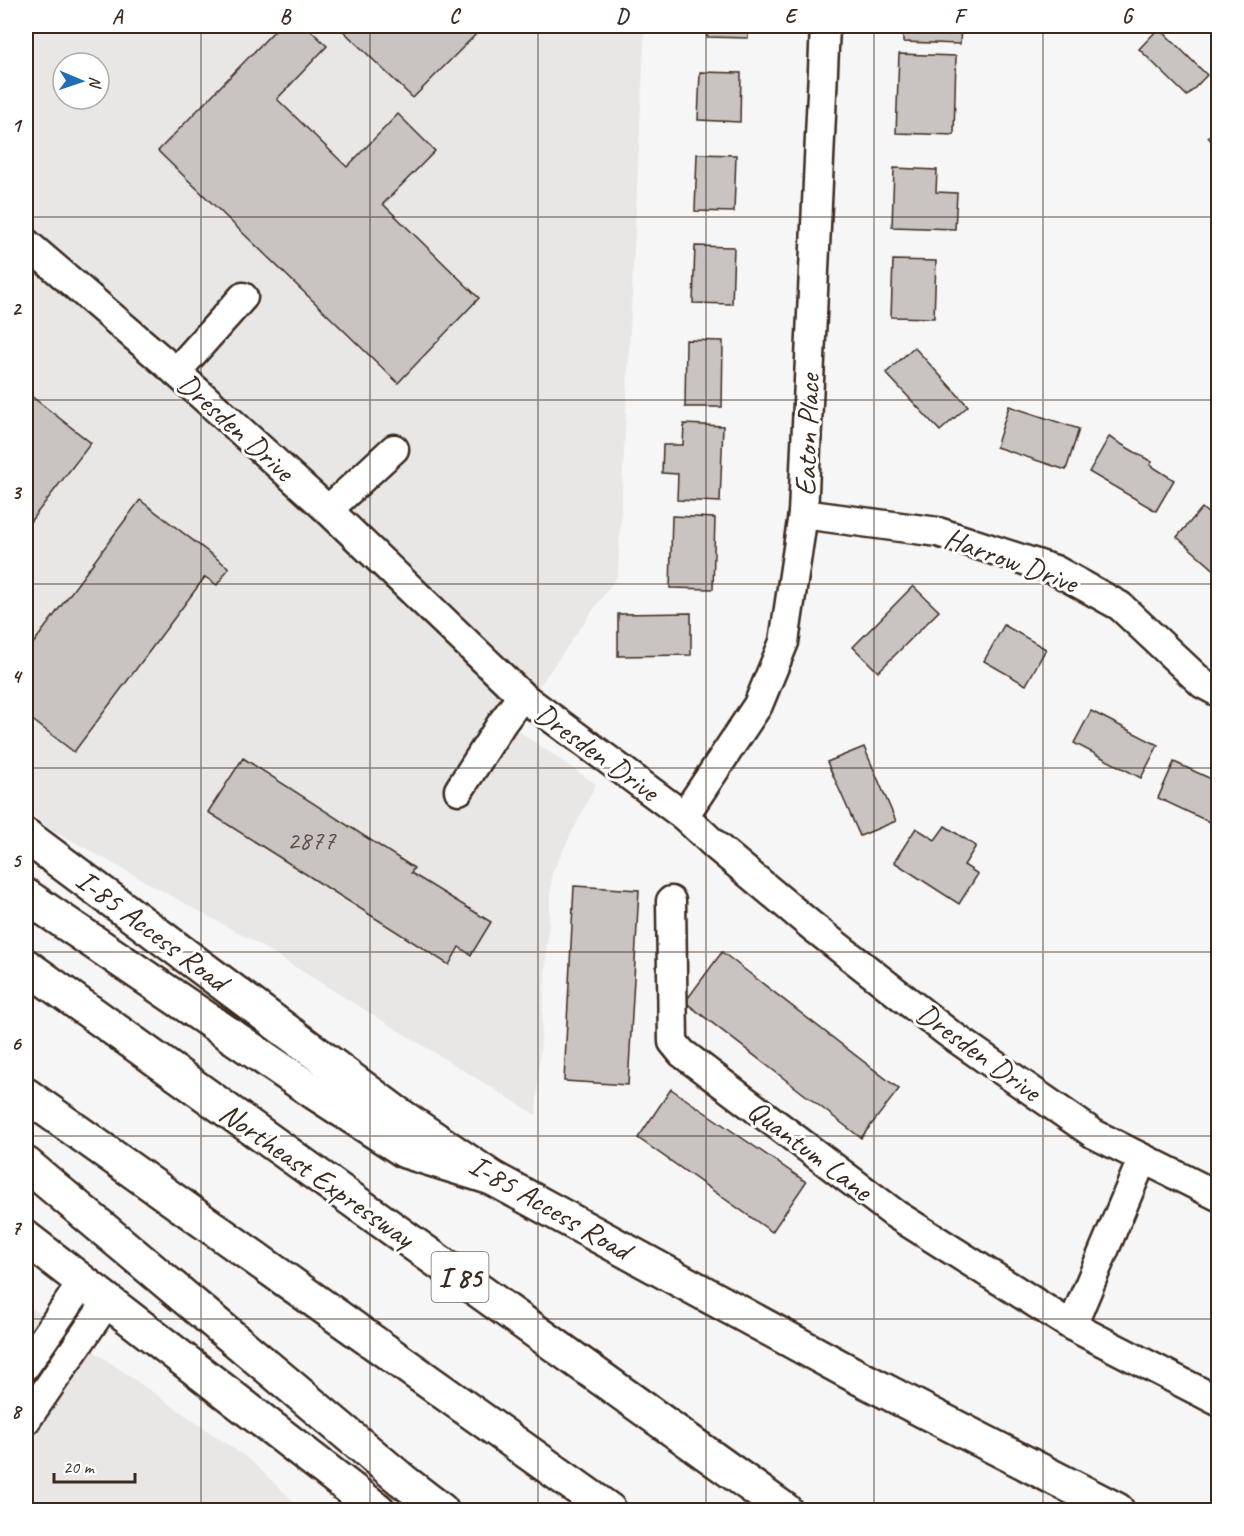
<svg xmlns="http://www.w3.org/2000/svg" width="1244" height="1536" font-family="Caveat,sans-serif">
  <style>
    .built { fill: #e9e7e6; fill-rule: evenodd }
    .building { fill: #c9c3c1; stroke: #3b2a1e; stroke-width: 1.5 }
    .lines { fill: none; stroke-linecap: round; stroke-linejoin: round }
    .minor-casing { stroke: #3b2a1e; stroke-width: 33 }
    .major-casing { stroke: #3b2a1e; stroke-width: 38 }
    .highway-casing { stroke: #3b2a1e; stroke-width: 38 }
    .minor { stroke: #fff; stroke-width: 28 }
    .major { stroke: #fff; stroke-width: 33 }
    .highway { stroke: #fff; stroke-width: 33 }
    .grid { fill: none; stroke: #3b2a1e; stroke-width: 1.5; stroke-opacity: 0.55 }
    .labels { text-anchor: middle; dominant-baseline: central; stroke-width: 6; stroke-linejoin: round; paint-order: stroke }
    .number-label { font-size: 27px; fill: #5e5047 }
    .shield { fill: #fff; stroke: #766a62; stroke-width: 1.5 }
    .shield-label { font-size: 28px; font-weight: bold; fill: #3b2a1e }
    .street-label { font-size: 30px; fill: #3b2a1e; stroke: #fff }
    .neatline { fill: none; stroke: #3b2a1e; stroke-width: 2 }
    .grid-label { font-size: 20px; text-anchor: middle; font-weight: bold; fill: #3b2a1e }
  </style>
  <rect width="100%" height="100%" fill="#f7f6f6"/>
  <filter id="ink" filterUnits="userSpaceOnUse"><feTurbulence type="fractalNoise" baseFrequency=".0167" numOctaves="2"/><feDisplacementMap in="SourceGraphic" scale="12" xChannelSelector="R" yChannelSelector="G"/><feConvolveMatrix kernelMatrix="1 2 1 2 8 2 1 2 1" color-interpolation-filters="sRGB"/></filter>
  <g filter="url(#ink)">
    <!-- built -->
    <g class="built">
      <path d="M26 26H645L618 575 511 726 596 784 552 873 536 1115 251 940 49 828 26 810ZM63 63H99V99H63Z"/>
      <polygon points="26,1304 250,1460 303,1510 26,1510"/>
    </g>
    <!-- building -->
    <g class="building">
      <polygon points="279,26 306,26 327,46 277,99 347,167 398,114 435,151 383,204 479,298 398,383 158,151"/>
      <polygon points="338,26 484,26 413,98"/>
      <polygon points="707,26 748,26 748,38 707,37"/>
      <polygon points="903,26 961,26 960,44 903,42"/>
      <polygon points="1159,28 1207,75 1187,96 1139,49"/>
      <polygon points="899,54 956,56 954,135 896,133"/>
      <polygon points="700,72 741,73 740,122 698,120"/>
      <polygon points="1218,127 1218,149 1208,137"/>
      <polygon points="697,154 736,155 734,212 695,211"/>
      <polygon points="894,168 937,170 936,192 957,193 955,229 892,227"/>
      <polygon points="695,246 734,247 732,304 693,303"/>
      <polygon points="893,260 936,261 934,318 891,317"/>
      <polygon points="686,340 723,341 722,407 685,407"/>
      <polygon points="914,347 968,406 940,431 886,373"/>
      <polygon points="26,392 91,443 26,527"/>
      <polygon points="1009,406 1079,429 1066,470 996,447"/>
      <polygon points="684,424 723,426 720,502 677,500 678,474 662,473 663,445 683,445"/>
      <polygon points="1109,437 1152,462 1150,465 1174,480 1156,511 1089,472"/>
      <polygon points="140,500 229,568 217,585 205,577 74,752 26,715 26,653"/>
      <polygon points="1202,508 1218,522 1218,573 1177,537"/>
      <polygon points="672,516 715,518 713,589 670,588"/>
      <polygon points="913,586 939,611 878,672 853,647"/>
      <polygon points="691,613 691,655 618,656 618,614"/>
      <polygon points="1004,625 1046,649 1026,685 984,661"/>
      <polygon points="1091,711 1158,745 1141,778 1074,743"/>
      <polygon points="864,747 896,821 860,836 827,762"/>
      <polygon points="243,758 414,868 411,873 491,922 471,955 459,947 449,965 208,812"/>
      <polygon points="1174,762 1218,782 1218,826 1158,798"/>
      <polygon points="945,826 976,846 964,865 978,874 959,904 894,862 916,828 935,840"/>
      <polygon points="574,886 639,890 628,1085 564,1081"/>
      <polygon points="722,952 899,1089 861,1138 685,1002"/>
      <polygon points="671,1089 806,1182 772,1232 638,1138"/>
    </g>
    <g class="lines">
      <defs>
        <g id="minor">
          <polyline points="26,243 176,372 328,510 522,696 684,816 716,846 813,927 947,1032 1094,1134 1218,1196"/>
          <polyline points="176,372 243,297"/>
          <polyline points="328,510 394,449"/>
          <polyline points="803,514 938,532 1055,570 1120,606 1203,684 1218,692"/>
          <polyline points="459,790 502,723 522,696"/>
          <polyline points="684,816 758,705 784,642 803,514 825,26"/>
          <polyline points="671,901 673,1042 682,1053 895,1214 1072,1326"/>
          <polyline points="1142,1160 1072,1326 1218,1401"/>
          <polyline points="26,1365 82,1283"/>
          <polyline points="26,1420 107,1302"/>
        </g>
        <g id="major">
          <polyline points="26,836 395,1112 492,1178 860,1378 1117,1510"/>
          <polyline points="26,1238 378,1510"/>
        </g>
        <g id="highway">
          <polyline points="26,896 314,1092 405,1151 492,1178"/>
          <polyline points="26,966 785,1510"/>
          <polyline points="26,1095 609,1510"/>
          <polyline points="26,1164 402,1480 441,1510"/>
        </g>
      </defs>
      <!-- minor casing -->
      <use href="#minor" class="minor-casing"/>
      <!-- major casing -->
      <use href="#major" class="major-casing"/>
      <!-- highway casing -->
      <use href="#highway" class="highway-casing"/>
      <!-- minor -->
      <use href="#minor" class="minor"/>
      <!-- major -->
      <use href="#major" class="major"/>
      <!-- highway -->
      <use href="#highway" class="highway"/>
    </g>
  </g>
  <!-- grid -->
  <path class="grid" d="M201 26V1510M370 26V1510M538 26V1510M706 26V1510M874 26V1510M1043 26V1510M26 217H1218M26 400H1218M26 584H1218M26 768H1218M26 952H1218M26 1136H1218M26 1319H1218"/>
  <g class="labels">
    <!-- number labels -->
    <g class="number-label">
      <text x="311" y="840">2877</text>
    </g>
    <!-- shield labels -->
    <rect class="shield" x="431.5" y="1252" width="57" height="50" rx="4.5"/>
    <g class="shield-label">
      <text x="460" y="1277">I 85</text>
    </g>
    <!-- street labels -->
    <g class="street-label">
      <text transform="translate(236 427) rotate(42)">Dresden Drive</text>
      <text transform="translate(807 435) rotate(-88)">Eaton Place</text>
      <text transform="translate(1011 560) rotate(20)">Harrow Drive</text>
      <text transform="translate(597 752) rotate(36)">Dresden Drive</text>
      <text transform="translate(152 930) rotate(37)">I-85 Access Road</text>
      <text transform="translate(979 1052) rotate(36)">Dresden Drive</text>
      <text transform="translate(810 1150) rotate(37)">Quantum Lane</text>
      <text transform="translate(317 1175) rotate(35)">Northeast Expressway</text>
      <text transform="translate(550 1207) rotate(30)">I-85 Access Road</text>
    </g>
  </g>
  <!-- margin -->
  <rect width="1244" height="1536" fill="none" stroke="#fff" stroke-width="66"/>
  <!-- north arrow -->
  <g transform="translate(81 81) rotate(92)"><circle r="28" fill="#ffffff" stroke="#b1aaa5" stroke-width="1.5"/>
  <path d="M0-4.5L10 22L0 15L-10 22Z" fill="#1f6fb2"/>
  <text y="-9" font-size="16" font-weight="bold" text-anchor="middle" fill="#3b2a1e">N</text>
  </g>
  <!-- scale -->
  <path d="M54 1473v9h81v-9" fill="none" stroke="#3b2a1e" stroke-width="3"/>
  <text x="63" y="1473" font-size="18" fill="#3b2a1e" stroke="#ffffff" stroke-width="4.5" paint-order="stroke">20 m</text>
  <rect x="33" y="33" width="1178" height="1470" class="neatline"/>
  <g class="grid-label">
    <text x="117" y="23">A</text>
    <text x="285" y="23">B</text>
    <text x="454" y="23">C</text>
    <text x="622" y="23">D</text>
    <text x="790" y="23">E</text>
    <text x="959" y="23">F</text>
    <text x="1127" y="23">G</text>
    <text x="16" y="132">1</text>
    <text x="16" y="315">2</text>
    <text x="16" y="499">3</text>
    <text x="16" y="683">4</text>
    <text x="16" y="867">5</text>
    <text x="16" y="1050">6</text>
    <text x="16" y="1234">7</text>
    <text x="16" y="1418">8</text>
  </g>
</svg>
